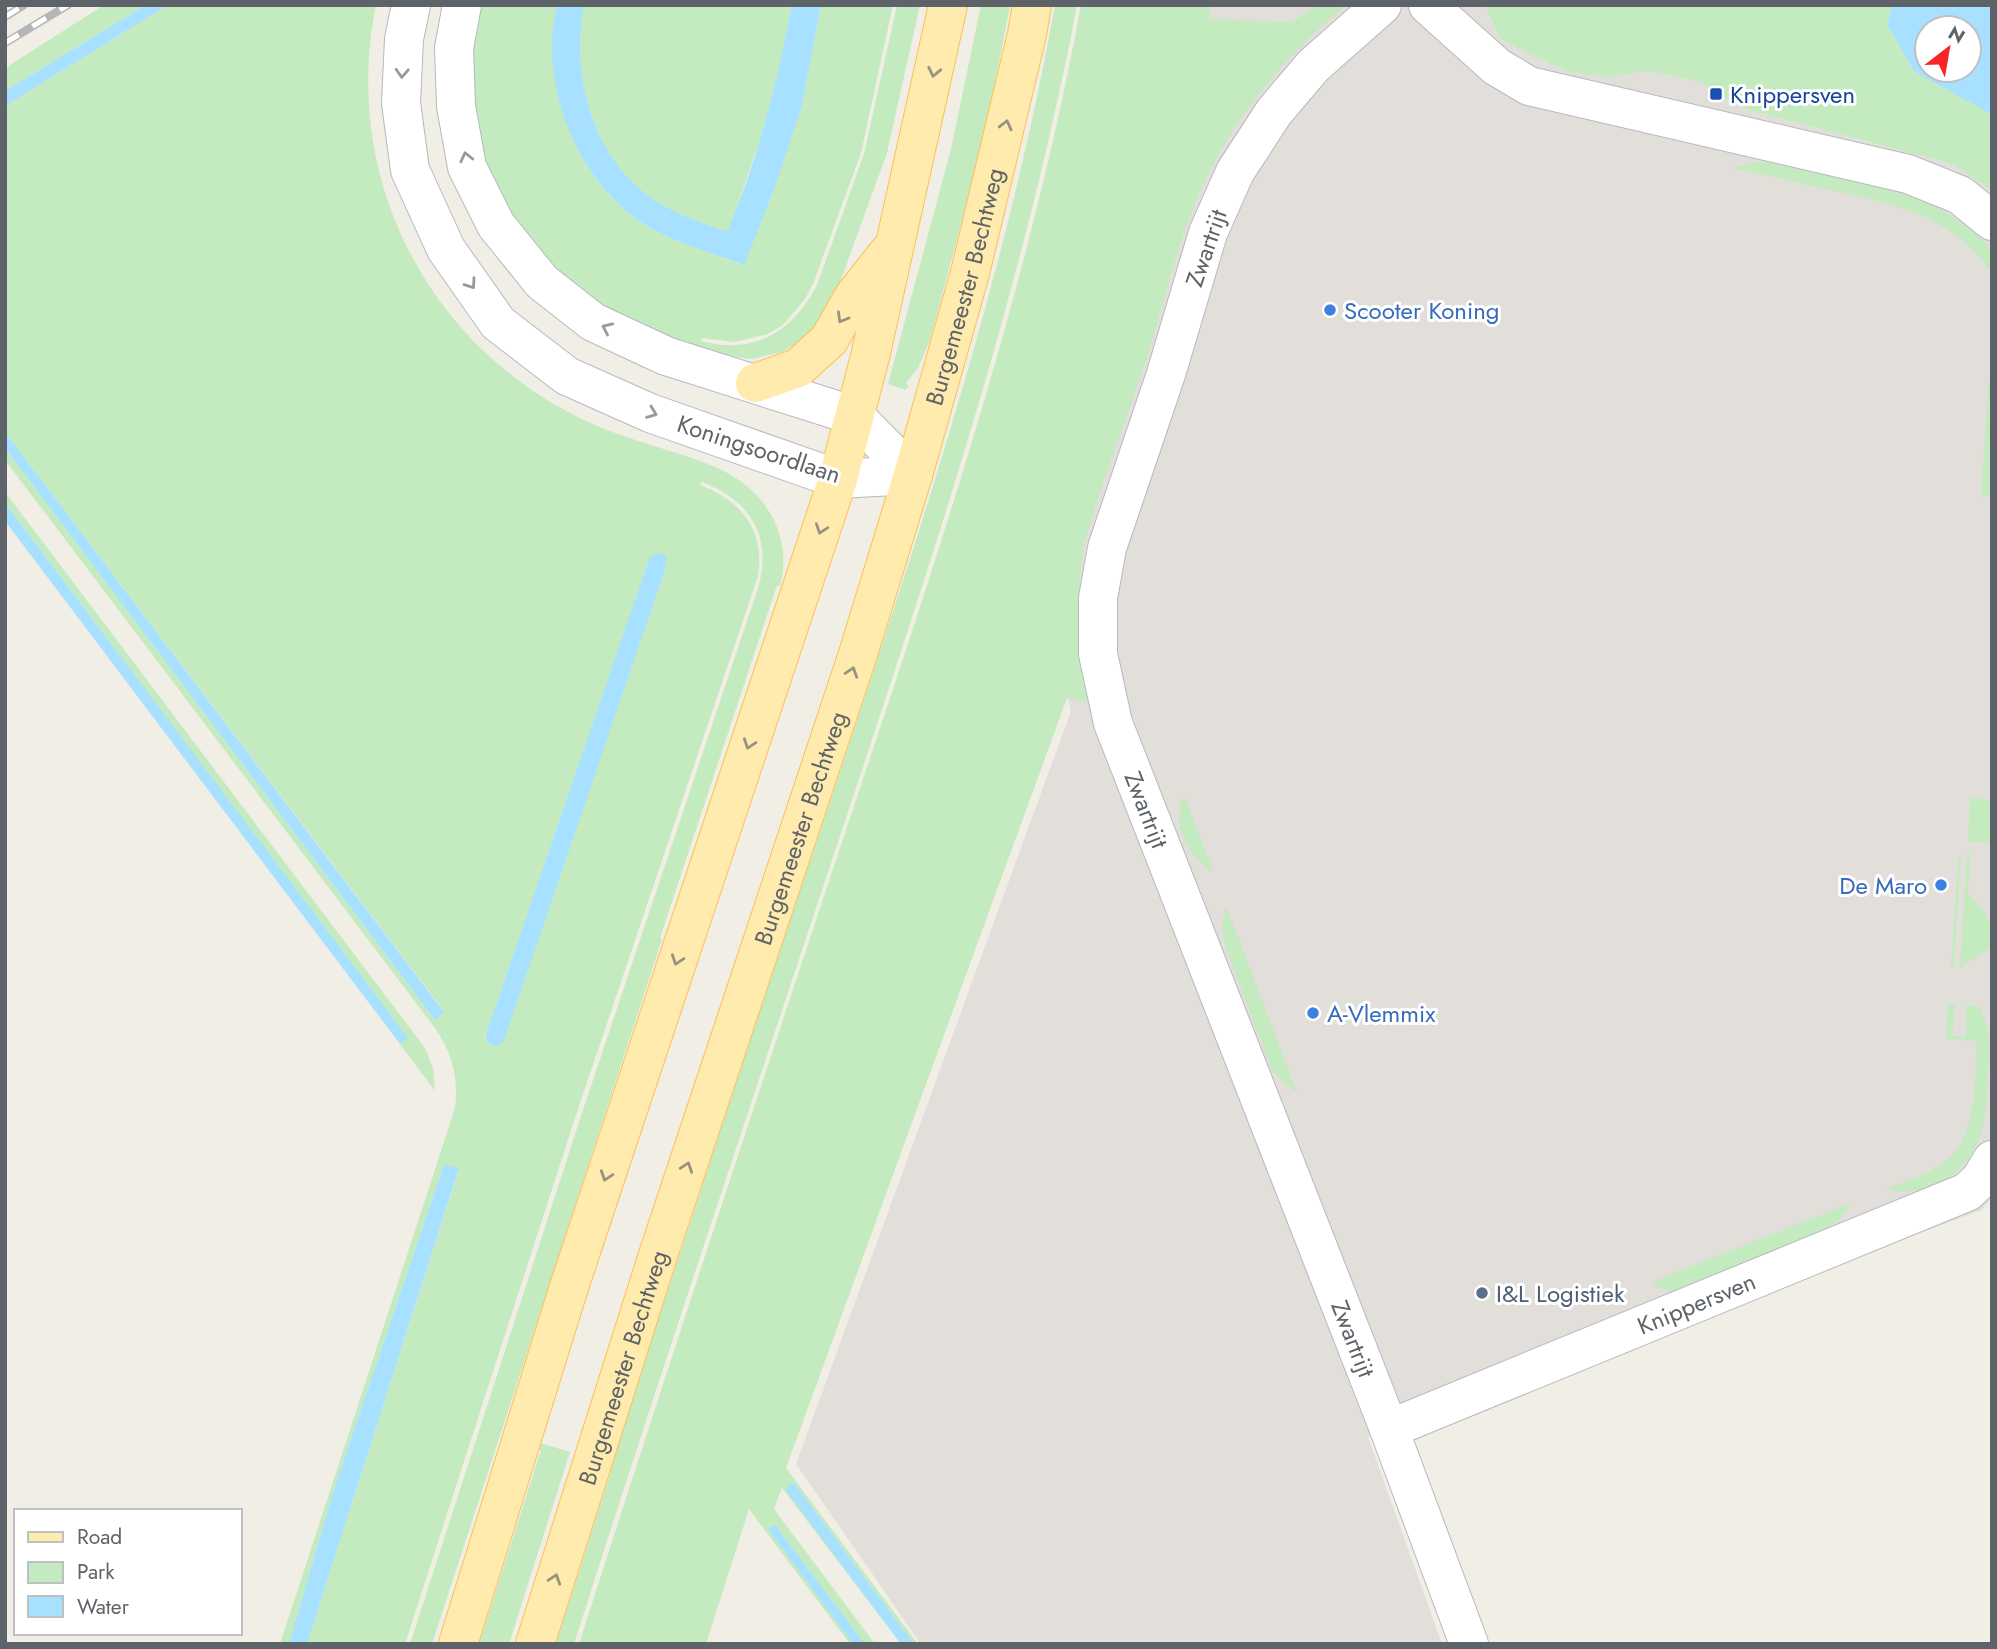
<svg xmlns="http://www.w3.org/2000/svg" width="1997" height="1649" font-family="Jost,sans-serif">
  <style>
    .industrial { fill: #e2dfda }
    .green { fill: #c4eac0; fill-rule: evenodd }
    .water { fill: #a8e0ff; fill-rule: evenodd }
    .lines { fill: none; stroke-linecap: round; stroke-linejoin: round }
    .minor-casing { stroke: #b6b9be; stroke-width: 40 }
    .major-casing { stroke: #febf52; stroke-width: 40 }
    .minor { stroke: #fff; stroke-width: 38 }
    .major { stroke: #ffebad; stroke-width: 38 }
    .rail-casing { stroke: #b5b6b7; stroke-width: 8 }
    .rail { stroke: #fff; stroke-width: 5; stroke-dasharray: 16; stroke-linecap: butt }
    .oneway { stroke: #969380 }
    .oneway2 { stroke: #969a9d }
    .transit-dot { fill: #1a4fb4; stroke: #fff; stroke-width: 2.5 }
    .shop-dot { fill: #3f7fe0; stroke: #fff; stroke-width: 2.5 }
    .service-dot { fill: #5c6f8a; stroke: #fff; stroke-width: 2.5 }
    .labels { text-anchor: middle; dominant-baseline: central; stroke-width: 6; stroke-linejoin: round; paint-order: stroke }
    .transit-label { font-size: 24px; fill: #164399; stroke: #fff; text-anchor: start }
    .street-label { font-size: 24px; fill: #5d6368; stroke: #fff }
    .shop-label { font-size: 24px; fill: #366cbe; stroke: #fff; text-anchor: start }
    .service-label { font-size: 24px; fill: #4e5e75; stroke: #fff; text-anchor: start }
  </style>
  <rect width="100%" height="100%" fill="#f1eee6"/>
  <!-- industrial -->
  <polygon class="industrial" points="1196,5 1484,5 1500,40 1612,77 1648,71 1700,82 1745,109 1952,164 1992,191 1992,1197 1982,1210 1368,1437 1442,1644 921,1644 796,1464 1071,711 1049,612"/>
  <!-- green -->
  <g class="green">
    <polygon points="104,5 146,5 5,91 5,71 10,65"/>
    <path d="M168 5H376C341 177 427 346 586 421 618 436 652 445 686 456 706 463 726 470 743 483 775 507 791 547 780 586L777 585 660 938 662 939 432 1644H410L580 1119 758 588C773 537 750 499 701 482L700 485C742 501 765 530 758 576L575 1118 405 1644H307L459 1169 444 1165 336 1483 289 1644H280L455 1108C459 1078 452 1053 435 1028L5 460V448L435 1020 444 1011 5 432V106ZM658 553 667 560 665 570 501 1044 485 1038 486 1034 650 558Z"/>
    <path d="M476 5H557C542 85 574 179 644 224 673 243 711 252 743 265L775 187 802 106 821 5H893L861 153 813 284 805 299 783 325 768 334 735 342 702 338 701 341C754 355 792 333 817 285L864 154 897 5H920L887 153 839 285 816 326 798 343 782 352 752 359 715 355 594 306 522 237 484 162 469 96Z"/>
    <path d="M584 5H792L777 82 761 137 728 233C703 223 676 216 654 201 592 158 571 76 584 5Z"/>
    <path d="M981 5H1010C990 118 960 229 930 340L918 368 906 383 909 386 905 390 888 384 951 149Z"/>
    <path d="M1055 5H1077C1025 280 937 544 849 809 757 1087 663 1364 574 1644H556L611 1471 608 1470 615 1450C688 1229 761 1007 835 787 921 529 1007 272 1055 5Z"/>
    <path d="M1081 5H1211L1210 19 1292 22 1317 5H1347C1286 54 1235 115 1202 187 1176 243 1164 305 1145 364 1125 423 1102 481 1085 541 1075 596 1076 647 1088 702L1067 698 786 1468 918 1644H914L794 1483 786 1489 901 1644 782 1488 774 1509 875 1644H865L775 1525 769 1529 853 1644H850L749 1509 706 1644H579C666 1373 755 1103 845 833 936 561 1029 288 1081 5Z"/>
    <polygon points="1484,5 1892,5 1887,25 1915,72 1992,113 1992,191 1952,164 1745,109 1700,82 1648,71 1612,77 1568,72 1500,39"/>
    <path d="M1754 162 1773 163C1850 181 1937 187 1992 250V273C1952 216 1903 207 1839 192 1804 184 1769 176 1734 168Z"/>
    <polygon points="1989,376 1992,376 1992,497 1981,497"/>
    <polygon points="5,492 425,1048 433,1068 435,1091 400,1044 407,1038 5,503"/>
    <path d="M1184 795 1213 871 1211 872C1188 853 1170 825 1184 795Z"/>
    <polygon points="1970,798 1992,800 1992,843 1968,841"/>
    <path d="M1967 853 1970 854 1968 894C1987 911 1992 921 1992 947L1960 968Z"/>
    <polygon points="1958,856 1961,857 1954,968 1951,968"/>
    <polygon points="1225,906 1233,923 1297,1092 1287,1086 1273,1071 1254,1023 1226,949 1222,928"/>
    <path d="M1948 1004H1955L1952 1036 1966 1037 1967 1005 1978 1006C1992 1028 1990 1048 1988 1073 1987 1094 1987 1116 1980 1137 1967 1174 1925 1200 1886 1189 1907 1181 1929 1174 1946 1161 1979 1134 1974 1079 1977 1041L1946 1039Z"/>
    <polygon points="1851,1203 1841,1219 1826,1230 1673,1293 1655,1285 1654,1281"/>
    <polygon points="540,1443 570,1452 509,1644 479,1644 541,1450 538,1449"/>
  </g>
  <!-- water -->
  <g class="water">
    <polygon points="146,5 168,5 5,106 5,91"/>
    <path d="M557 5H584C571 76 592 158 654 200 676 215 703 223 727 232 758 160 777 83 792 5H821L802 106 775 187 744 265C711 252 673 243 644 224 576 180 538 83 557 5Z"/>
    <path d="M1892 5H1992L1991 114 1915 72 1887 25ZM1969 28V70H1927V28Z"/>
    <polygon points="5,432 444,1012 435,1020 5,448"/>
    <polygon points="5,503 408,1038 400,1044 5,521"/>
    <polygon points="658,553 666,556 667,560 665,570 504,1040 501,1044 493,1046 486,1041 486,1034 650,557"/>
    <polygon points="444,1165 459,1168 307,1644 289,1644 336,1483"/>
    <polygon points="794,1483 914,1644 901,1644 785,1489"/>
    <polygon points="775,1525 865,1644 853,1644 768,1529"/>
  </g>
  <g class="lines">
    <defs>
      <g id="minor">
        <polyline points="411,5 404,39 401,103 410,170 446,249 498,323 567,376 650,413 838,479 913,475"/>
        <polyline points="462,5 454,48 456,106 467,167 496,225 542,282 593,322 666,356 855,416 913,475"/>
        <path id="s1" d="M1382 5 1313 66 1274 112 1235 172 1208 233 1166 374 1107 548 1098 598V654L1113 723 1389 1429 1469 1644"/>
        <polyline points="1428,5 1497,67 1529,86 1908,174 1960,195 1992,221"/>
        <path id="s2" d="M1389 1429 1967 1192 1980 1180 1992 1160"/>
      </g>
      <g id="major">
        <polyline points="755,383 798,368 829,340 854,296 888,253"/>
        <polyline points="458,1644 569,1287 838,479 870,357 948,5"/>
        <path id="s3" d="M535 1644 658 1255 858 654 913 475 970 273 1027 34 1032 5"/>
      </g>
    </defs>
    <!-- minor casing -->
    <use href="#minor" class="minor-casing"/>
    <!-- major casing -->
    <use href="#major" class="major-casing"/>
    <!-- minor -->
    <use href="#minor" class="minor"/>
    <!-- major -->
    <use href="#major" class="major"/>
    <defs>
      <g id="rail">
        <polyline points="5,17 24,5"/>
        <polyline points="5,43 68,5"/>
      </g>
    </defs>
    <!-- rail casing -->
    <use href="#rail" class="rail-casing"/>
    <!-- rail -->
    <use href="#rail" class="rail"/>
  </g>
  <!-- one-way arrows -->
  <defs><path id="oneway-chevron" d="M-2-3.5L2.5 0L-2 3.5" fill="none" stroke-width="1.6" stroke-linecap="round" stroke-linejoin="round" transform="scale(1.75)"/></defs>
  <g class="oneway">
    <use href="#oneway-chevron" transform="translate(934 72) rotate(102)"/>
    <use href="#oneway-chevron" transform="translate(1006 125) rotate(-76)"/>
    <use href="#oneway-chevron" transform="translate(842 318) rotate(120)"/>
    <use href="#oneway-chevron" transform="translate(821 529) rotate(109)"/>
    <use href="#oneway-chevron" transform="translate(852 672) rotate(-72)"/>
    <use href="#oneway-chevron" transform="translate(749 744) rotate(108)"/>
    <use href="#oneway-chevron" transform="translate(677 960) rotate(108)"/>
    <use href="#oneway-chevron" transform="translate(687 1167) rotate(-71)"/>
    <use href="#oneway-chevron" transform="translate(606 1176) rotate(108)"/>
    <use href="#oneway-chevron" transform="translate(555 1579) rotate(-72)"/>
  </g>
  <g class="oneway2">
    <use href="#oneway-chevron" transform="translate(402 73) rotate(93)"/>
    <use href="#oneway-chevron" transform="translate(466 157) rotate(-103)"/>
    <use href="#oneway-chevron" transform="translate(471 284) rotate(55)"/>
    <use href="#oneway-chevron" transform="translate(607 328) rotate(-155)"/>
    <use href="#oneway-chevron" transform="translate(652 413) rotate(21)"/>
  </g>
  <!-- markers -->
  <rect class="transit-dot" x="1709" y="87" width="14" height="14" rx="3.5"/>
  <g class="shop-dot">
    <circle cx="1330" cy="310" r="7"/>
    <circle cx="1941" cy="885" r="7"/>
    <circle cx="1313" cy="1013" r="7"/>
  </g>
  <circle class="service-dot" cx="1482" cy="1293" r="7"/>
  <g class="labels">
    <!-- transit labels -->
    <g class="transit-label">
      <text x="1730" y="94">Knippersven</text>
    </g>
    <!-- street labels -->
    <g class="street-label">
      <text transform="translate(1206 248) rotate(-71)">Zwartrijt</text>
      <text stroke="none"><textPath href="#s3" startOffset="1424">Burgemeester Bechtweg</textPath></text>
      <text transform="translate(759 449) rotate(18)">Koningsoordlaan</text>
      <text stroke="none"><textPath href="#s1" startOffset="892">Zwartrijt</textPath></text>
      <text stroke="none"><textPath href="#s3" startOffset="858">Burgemeester Bechtweg</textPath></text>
      <text stroke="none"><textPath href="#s2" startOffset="332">Knippersven</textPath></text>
      <text stroke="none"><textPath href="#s1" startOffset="1460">Zwartrijt</textPath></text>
      <text stroke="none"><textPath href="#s3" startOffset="290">Burgemeester Bechtweg</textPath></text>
    </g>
    <!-- shop labels -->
    <g class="shop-label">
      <text x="1344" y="310">Scooter Koning</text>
      <text x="1927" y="885" text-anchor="end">De Maro</text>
      <text x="1327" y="1013">A-Vlemmix</text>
    </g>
    <!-- service labels -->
    <g class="service-label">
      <text x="1496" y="1293">I&amp;L Logistiek</text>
    </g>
  </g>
  <!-- border -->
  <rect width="1997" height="1649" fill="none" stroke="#5d6368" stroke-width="14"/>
  <!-- legend -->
  <rect x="14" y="1509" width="228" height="126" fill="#ffffff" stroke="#bec1c3" stroke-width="2"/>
  <rect x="28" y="1532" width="35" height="10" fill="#ffebad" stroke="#bec1c3" stroke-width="2"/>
  <text x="77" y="1544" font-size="21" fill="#5d6368">Road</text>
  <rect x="28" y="1562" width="35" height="21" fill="#c4eac0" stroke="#bec1c3" stroke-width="2"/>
  <text x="77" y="1579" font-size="21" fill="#5d6368">Park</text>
  <rect x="28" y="1596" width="35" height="21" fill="#a8e0ff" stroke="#bec1c3" stroke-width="2"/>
  <text x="77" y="1614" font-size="21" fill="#5d6368">Water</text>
  <!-- north arrow -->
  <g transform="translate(1948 49) rotate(31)"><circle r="33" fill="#ffffff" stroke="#bec1c3" stroke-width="2"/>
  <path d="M0-5L12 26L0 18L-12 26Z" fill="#f92425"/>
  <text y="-10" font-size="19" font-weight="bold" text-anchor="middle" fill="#5d6368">N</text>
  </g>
</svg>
